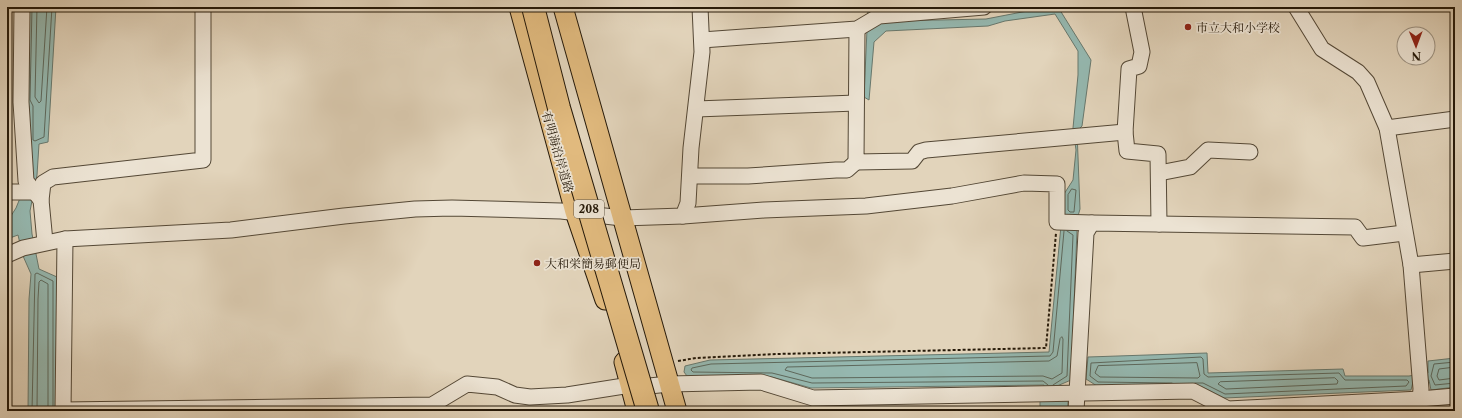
<svg xmlns="http://www.w3.org/2000/svg" width="1462" height="418" font-family="'Libre Caslon Text','Noto Serif JP',serif">
  <style>
    .water { fill: #95b8b0; stroke: #68786d }
    .lines { fill: none; stroke-linecap: round; stroke-linejoin: round }
    .shore { stroke: #5d685c; stroke-width: 1 }
    .minor-casing { stroke: #544836; stroke-width: 17 }
    .major-casing { stroke: #251909; stroke-width: 21 }
    .path { stroke: #251909; stroke-width: 2; stroke-dasharray: 3 2; stroke-linecap: butt }
    .minor { stroke: #ece3d3; stroke-width: 15 }
    .major { stroke: #e1ba7e; stroke-width: 19 }
    .highway-bridge-casing { stroke: #251909; stroke-width: 24; stroke-linecap: butt }
    .highway-bridge { stroke: #e1ba7e; stroke-width: 22 }
    .poi-dot { fill: #8f2418; stroke: #ece3d3; stroke-width: 1.5 }
    .labels { text-anchor: middle; dominant-baseline: central; stroke-width: 3.5; stroke-linejoin: round; paint-order: stroke }
    .shield { fill: #ece3d3; stroke: #615646; stroke-width: 1 }
    .shield-label { font-size: 11px; font-weight: bold; fill: #251909 }
    .poi-label { font-size: 12px; fill: #251909; stroke: #ece3d3; text-anchor: start }
    .street-label { font-size: 12px; fill: #251909; stroke: #ece3d3 }
  </style>
  <rect width="100%" height="100%" fill="#e2d4bb"/>
  <filter id="stains"><feTurbulence type="fractalNoise" baseFrequency=".005" numOctaves="4"/><feColorMatrix values="0 0 0 0 .2 0 0 0 0 .09 0 0 0 0 .02 0 0 0 .5 -.17"/></filter>
  <radialGradient id="worn" r=".72"><stop offset=".6" stop-color="#630" stop-opacity="0"/><stop offset="1" stop-color="#630" stop-opacity=".3"/></radialGradient>
  <!-- water -->
  <g class="water">
    <polygon points="29,7 56,7 48,142 39,144 37,175 30,211 32,234 39,269 57,277 57,411 28,411 29,299 31,274 23,256 18,235 7,239 7,222 16,208 29,176 29,106 26,102"/>
    <polygon points="868,7 872,7 873,23 892,21 986,19 1048,7 1058,7 1091,60 1082,126 1077,131 1080,209 1078,216 1068,227 1077,230 1071,380 1057,386 1068,398 1068,411 1040,411 1040,398 1045,398 1044,385 811,388 772,377 687,376 684,372 685,366 710,360 1049,352 1064,194 1073,180 1076,150 1073,128 1078,75 1078,51 1055,14 1005,21 988,26 886,31 874,42 869,100 864,97"/>
    <polygon points="1207,353 1208,373 1343,369 1345,376 1409,376 1428,373 1428,361 1455,358 1455,387 1431,390 1429,380 1413,382 1411,390 1224,398 1202,387 1097,386 1086,379 1088,357"/>
  </g>
  <g class="lines">
    <!-- shore -->
    <g class="shore">
      <polyline points="32,7 30,100 33,106 33,140 35,141 44,137 52,7"/>
      <polyline points="37,7 35,97 39,103 41,101 47,7"/>
      <polygon points="1072,189 1076,190 1074,212 1070,212 1068,210 1068,195"/>
      <polygon points="1062,337 1063,339 1062,373 1052,379 1043,376 812,378 785,370 787,367 1049,361 1057,356 1060,339"/>
      <polyline points="1455,362 1434,364 1431,376 1435,385 1455,383"/>
      <polygon points="1197,363 1200,376 1198,378 1100,377 1095,373 1098,366"/>
      <polyline points="1455,367 1439,369 1437,376 1439,380 1455,378"/>
      <polygon points="1335,378 1338,381 1337,384 1226,389 1218,384 1220,382"/>
      <polyline points="1172,383 1098,382 1090,376 1091,363 1201,357 1203,359 1204,374 1208,377 1339,373 1345,380 1407,380 1409,382 1406,386 1225,394 1203,383 1195,383"/>
      <polyline points="1048,385 1043,381 812,383 772,373 693,372 691,370 692,368 711,364 1050,356 1053,352 1064,231"/>
      <polyline points="1053,385 1067,376 1073,235 1067,231"/>
      <polyline points="32,411 35,274 37,273 53,281 53,411"/>
      <polyline points="37,411 38,299 39,282 41,280 48,284 48,411"/>
    </g>
    <defs>
      <g id="minor">
        <polyline points="22,7 21,102 26,181 41,200"/>
        <polyline points="1133,7 1142,52 1139,66 1129,69 1125,132 1127,151 1158,154 1159,224"/>
        <polyline points="1296,7 1322,49 1358,72 1367,82 1387,128 1411,265 1421,389 1419,411"/>
        <polyline points="857,29 856,162 912,161 919,152 926,150 1125,132"/>
        <polyline points="702,40 857,29 879,16 984,7"/>
        <polyline points="696,109 856,103"/>
        <polyline points="1387,128 1455,119"/>
        <polyline points="1159,173 1190,167 1208,150 1250,152"/>
        <polyline points="690,176 748,176 836,170 847,170 856,162"/>
        <polyline points="7,192 35,192"/>
        <polyline points="683,216 688,203 691,148 702,52 700,7"/>
        <polyline points="45,242 41,200 43,183 53,177 203,160 203,7"/>
        <polyline points="7,255 23,248 65,239 231,230 344,216 415,209 452,208 561,211 622,218 683,216 764,210 866,206 952,196 1024,183 1057,184 1057,222 1092,223"/>
        <polyline points="1411,265 1455,261"/>
        <polyline points="63,410 432,405 467,384 497,387 515,395 530,397 567,395 624,386 630,388 669,384 761,382 813,398 1193,391 1228,409 1420,399 1455,396"/>
        <polyline points="63,411 65,239"/>
        <polyline points="1076,411 1086,233 1092,223 1355,227 1363,238 1404,233"/>
      </g>
      <g id="major">
        <polyline points="519,7 575,212 605,300"/>
        <polyline points="563,7 677,411"/>
        <polyline points="624,362 637,411"/>
      </g>
    </defs>
    <!-- minor casing -->
    <use href="#minor" class="minor-casing"/>
    <!-- major casing -->
    <use href="#major" class="major-casing"/>
    <!-- path -->
    <polyline class="path" points="678,361 696,358 777,354 1046,348 1056,233"/>
    <!-- minor -->
    <use href="#minor" class="minor"/>
    <!-- major -->
    <use href="#major" class="major"/>
    <defs>
      <polyline id="highway-bridge" points="533,7 559,108 648,411"/>
    </defs>
    <!-- highway-bridge casing -->
    <use href="#highway-bridge" class="highway-bridge-casing"/>
    <!-- highway-bridge -->
    <use href="#highway-bridge" class="highway-bridge"/>
  </g>
  <!-- markers -->
  <g class="poi-dot">
    <circle cx="1188" cy="27" r="4"/>
    <circle cx="537" cy="263" r="4"/>
  </g>
  <g class="labels">
    <!-- shield labels -->
    <rect class="shield" x="574" y="200" width="30" height="18" rx="3"/>
    <g class="shield-label">
      <text x="589" y="209">208</text>
    </g>
    <!-- poi labels -->
    <g class="poi-label">
      <text x="1196" y="27">市立大和小学校</text>
      <text x="545" y="263">大和栄簡易郵便局</text>
    </g>
    <!-- street labels -->
    <g class="street-label">
      <text transform="translate(558 152) rotate(74)">有明海沿岸道路</text>
    </g>
  </g>
  <!-- margin -->
  <rect width="1462" height="418" fill="none" stroke="#e2d4bb" stroke-width="24"/>
  <rect x="8" y="8" width="1446" height="402" fill="none" stroke="#251909" stroke-width="2"/>
  <rect x="12" y="12" width="1438" height="394" fill="none" stroke="#251909"/>
  <!-- north arrow -->
  <g transform="translate(1416 46) rotate(179)"><circle r="19" fill="#ece3d3" stroke="#9c9282"/>
  <path d="M0-3L7 15L0 10L-7 15Z" fill="#8f2418"/>
  <text y="-6" font-size="11" font-weight="bold" text-anchor="middle" fill="#251909">N</text>
  </g>
  <rect width="100%" height="100%" filter="url(#stains)"/>
  <rect width="100%" height="100%" fill="url(#worn)"/>
</svg>
